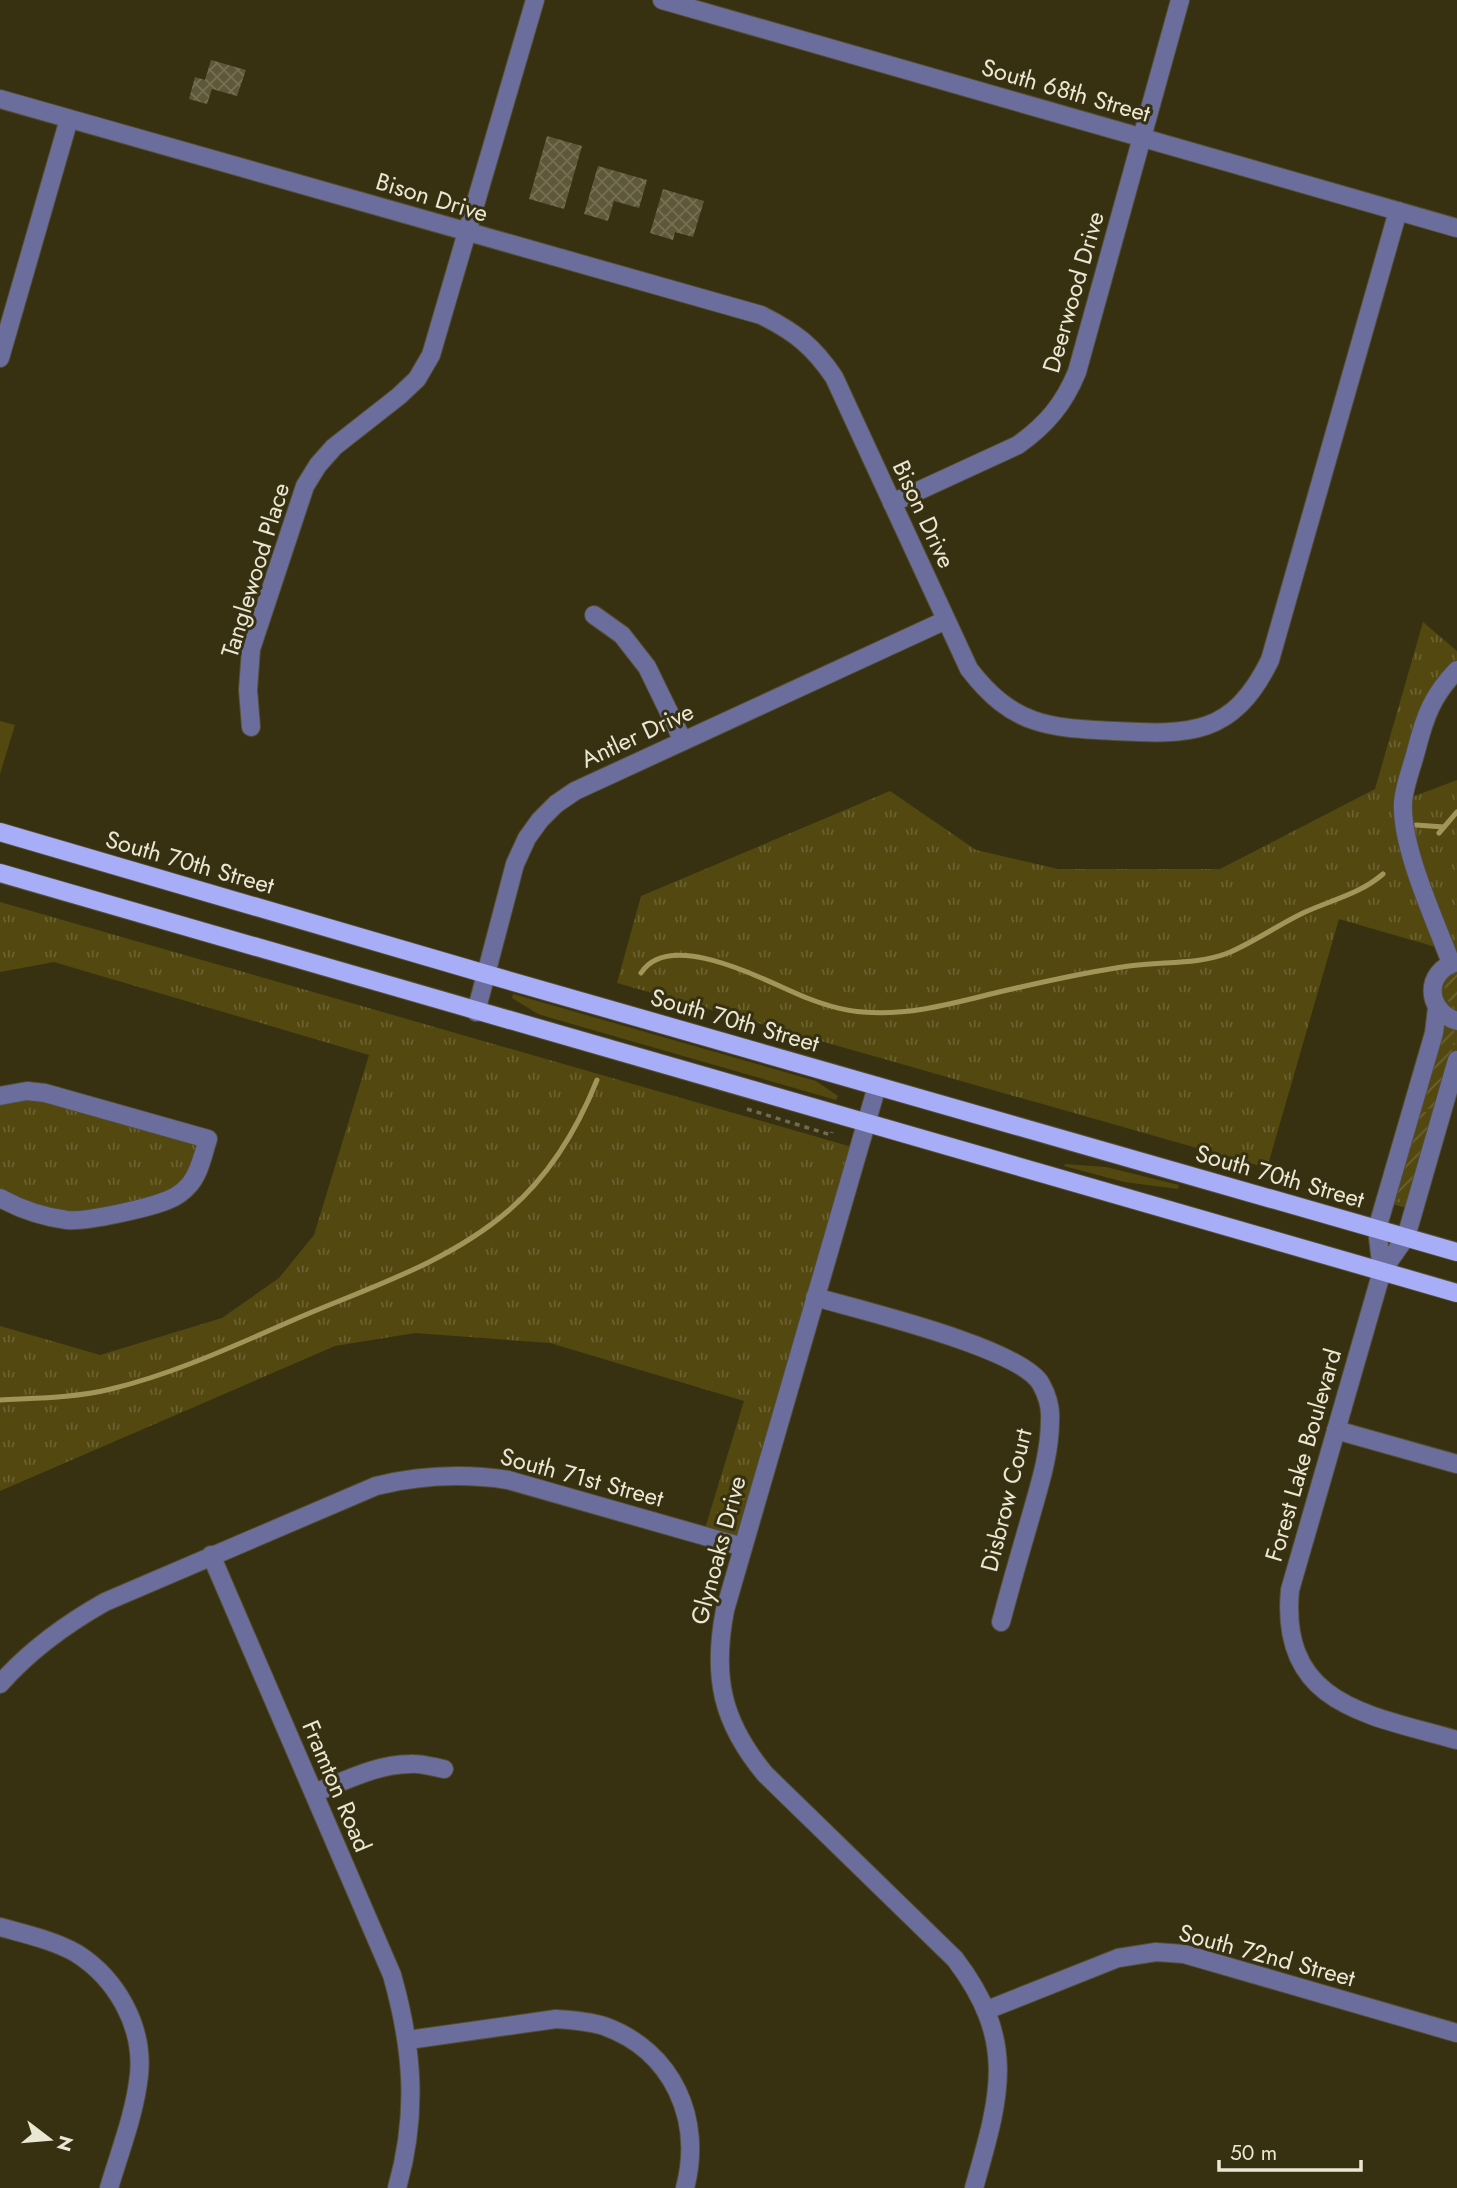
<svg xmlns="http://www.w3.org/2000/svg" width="1457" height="2188" font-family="Jost,sans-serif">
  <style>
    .grass { fill: #53480f }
    .park { fill: url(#park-tufts) }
    .garden { fill: url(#garden-furrows) }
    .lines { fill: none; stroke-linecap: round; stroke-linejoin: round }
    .stream { stroke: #a1955a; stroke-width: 5 }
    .building { fill: url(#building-cross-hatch) }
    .minor-casing { stroke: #544e31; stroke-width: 20 }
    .major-casing { stroke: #544e31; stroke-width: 20 }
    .path { stroke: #706b50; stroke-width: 3.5; stroke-dasharray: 5 5; stroke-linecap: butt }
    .minor { stroke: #6b6e9c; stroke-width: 18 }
    .major { stroke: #a8adf8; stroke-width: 18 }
    .labels { text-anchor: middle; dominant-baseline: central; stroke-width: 6; stroke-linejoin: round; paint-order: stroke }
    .street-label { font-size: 24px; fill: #ebe7d5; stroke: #373112 }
  </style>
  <defs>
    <pattern id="park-tufts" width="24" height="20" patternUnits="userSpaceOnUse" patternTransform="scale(1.75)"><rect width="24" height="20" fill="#53480f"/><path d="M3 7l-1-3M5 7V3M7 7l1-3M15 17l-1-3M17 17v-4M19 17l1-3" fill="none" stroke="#6c6231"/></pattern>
    <pattern id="garden-furrows" width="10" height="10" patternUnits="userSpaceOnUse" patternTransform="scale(1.75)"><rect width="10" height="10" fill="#53480f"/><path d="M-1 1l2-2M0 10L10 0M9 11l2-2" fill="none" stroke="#6c6231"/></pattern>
    <pattern id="building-cross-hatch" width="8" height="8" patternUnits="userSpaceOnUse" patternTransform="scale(1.75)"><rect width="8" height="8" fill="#5e5738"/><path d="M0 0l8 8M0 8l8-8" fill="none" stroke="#756f54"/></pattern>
  </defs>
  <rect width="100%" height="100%" fill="#373112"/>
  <!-- grass -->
  <g class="grass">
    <polygon points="0,721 15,725 0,774"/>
    <polygon points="513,994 816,1081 838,1096 836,1100 551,1018 538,1014 512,998"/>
    <polygon points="1065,1164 1106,1167 1179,1185 1178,1189 1124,1182 1064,1166"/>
  </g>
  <!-- park -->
  <g class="park">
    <polygon points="1423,622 1457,651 1457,670 1444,683 1404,800 1457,780 1457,1060 1414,1210 1385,1202 1446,950 1339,919 1267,1168 617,983 641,896 890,791 976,850 1058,869 1220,869 1375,789"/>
    <polygon points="0,902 859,1149 743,1547 703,1535 744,1401 550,1343 415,1333 335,1346 0,1491 0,1326 100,1355 222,1318 279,1278 314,1235 369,1055 54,962 0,972"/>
    <polygon points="27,1091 208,1139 192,1183 87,1220 0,1198 0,1096"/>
  </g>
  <!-- garden -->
  <g class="garden">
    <path d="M1457 973V1009C1441 1000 1440 982 1457 973Z"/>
    <polygon points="1448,1028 1453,1028 1456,1036 1434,1110 1422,1107 1444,1033"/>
    <polygon points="1422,1111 1433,1114 1409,1198 1402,1203 1397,1196"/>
  </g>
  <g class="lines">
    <!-- stream -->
    <g class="stream">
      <polyline points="1416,825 1444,827"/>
      <polyline points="1439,833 1457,812"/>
      <path d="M641 973C670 927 769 983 807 998 825 1005 844 1011 863 1012 910 1016 954 1003 999 992 1042 982 1085 972 1129 966 1161 961 1197 965 1228 953 1254 942 1278 925 1303 913 1331 900 1360 894 1383 874"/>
      <path d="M0 1400C37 1398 75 1398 111 1389 178 1373 242 1342 305 1315 374 1286 450 1261 508 1211 549 1176 577 1130 597 1080"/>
    </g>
  </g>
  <!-- building -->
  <g class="building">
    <polygon points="211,60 246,70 237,96 212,89 207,104 189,99 195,77 205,80"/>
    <polygon points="547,136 582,146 564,209 529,199"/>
    <polygon points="598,166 647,180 639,208 614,201 608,221 584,214"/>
    <polygon points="663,189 704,201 693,237 675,232 673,240 650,233"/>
  </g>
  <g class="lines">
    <defs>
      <g id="minor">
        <polyline points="662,0 1457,228"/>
        <path d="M0 99 761 315C795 332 813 346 834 377L969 669C1012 725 1047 728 1114 731 1190 735 1233 736 1270 660L1398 211"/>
        <polyline points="0,358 69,119"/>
        <path d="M892 503 1018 445C1046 425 1064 404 1077 372L1180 0"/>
        <polyline points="594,615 622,635 647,667 683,741"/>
        <polyline points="251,727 248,690 251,649 305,486 318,465 334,447 399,396 417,379 431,355 535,0"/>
        <path d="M1457 962C1424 971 1425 1011 1457 1021"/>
        <path d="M1451 963C1435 920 1401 848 1403 803 1404 786 1412 767 1416 751 1425 716 1432 696 1457 670"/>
        <polyline points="476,1012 515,864 527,838 540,820 556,804 575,791 946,620"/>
        <path d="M1457 1060 1406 1237 1382 1271 1290 1590C1279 1706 1370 1715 1457 1740"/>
        <path d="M877 1086 725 1610C712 1677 722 1722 765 1774L955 1959C1018 2042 1000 2096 974 2188"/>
        <path d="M0 1096 27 1091 45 1093 208 1139C203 1154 200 1172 190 1184 184 1191 176 1197 168 1200 148 1208 87 1222 67 1220 44 1217 20 1209 0 1198"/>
        <polyline points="1382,1271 1377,1229 1434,1033 1437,1008"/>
        <path d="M815 1297C860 1310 1021 1348 1041 1384 1047 1395 1051 1408 1050 1420 1050 1454 1039 1487 1030 1519 1020 1553 1010 1588 1001 1622"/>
        <polyline points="1336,1430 1457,1464"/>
        <path d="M211 1555 392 1975C413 2049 418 2114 397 2188"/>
        <path d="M0 1684C30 1650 66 1624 105 1602L376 1486C421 1475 462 1473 508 1480L743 1547"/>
        <path d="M314 1793C345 1781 377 1764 410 1764 421 1763 433 1767 444 1769"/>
        <path d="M0 1927C25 1934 53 1940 76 1953 116 1978 144 2026 139 2075 135 2113 120 2151 109 2188"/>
        <polyline points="987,2010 1118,1958 1156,1952 1184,1954 1457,2033"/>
        <path d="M408 2040 556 2019C572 2020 588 2021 604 2026 673 2051 703 2119 685 2188"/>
      </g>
      <g id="major">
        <polyline points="0,832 486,974 1457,1252"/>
        <polyline points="0,873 1457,1293"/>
      </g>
    </defs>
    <!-- minor casing -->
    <use href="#minor" class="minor-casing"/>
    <!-- major casing -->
    <use href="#major" class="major-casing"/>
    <!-- path -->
    <polyline class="path" points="747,1109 831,1135 832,1132"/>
    <!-- minor -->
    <use href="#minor" class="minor"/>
    <!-- major -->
    <use href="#major" class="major"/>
  </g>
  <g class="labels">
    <!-- street labels -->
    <g class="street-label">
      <text transform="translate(1066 90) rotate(16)">South 68th Street</text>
      <text transform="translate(432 197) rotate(17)">Bison Drive</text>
      <text transform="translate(1073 292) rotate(-74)">Deerwood Drive</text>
      <text transform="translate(924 514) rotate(65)">Bison Drive</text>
      <text transform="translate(255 570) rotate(-73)">Tanglewood Place</text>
      <text transform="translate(637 735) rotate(-25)">Antler Drive</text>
      <text transform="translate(190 862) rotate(16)">South 70th Street</text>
      <text transform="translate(735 1020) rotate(16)">South 70th Street</text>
      <text transform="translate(1280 1176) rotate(16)">South 70th Street</text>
      <text transform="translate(1303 1455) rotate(-74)">Forest Lake Boulevard</text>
      <text transform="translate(582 1477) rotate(15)">South 71st Street</text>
      <text transform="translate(1006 1500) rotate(-76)">Disbrow Court</text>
      <text transform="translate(718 1550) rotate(-75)">Glynoaks Drive</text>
      <text transform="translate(337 1786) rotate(67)">Framton Road</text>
      <text transform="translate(1267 1955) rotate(15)">South 72nd Street</text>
    </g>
  </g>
  <!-- north arrow -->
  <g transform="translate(49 2139) rotate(106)" stroke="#373112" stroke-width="5" paint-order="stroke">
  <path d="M0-5L12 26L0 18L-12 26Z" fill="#ebe7d5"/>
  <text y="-10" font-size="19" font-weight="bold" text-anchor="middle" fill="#ebe7d5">N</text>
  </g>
  <!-- scale -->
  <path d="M1219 2160v10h142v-10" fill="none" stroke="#ebe7d5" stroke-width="3.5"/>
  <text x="1230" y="2160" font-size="21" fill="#ebe7d5" stroke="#373112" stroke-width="5" paint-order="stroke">50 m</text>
</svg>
